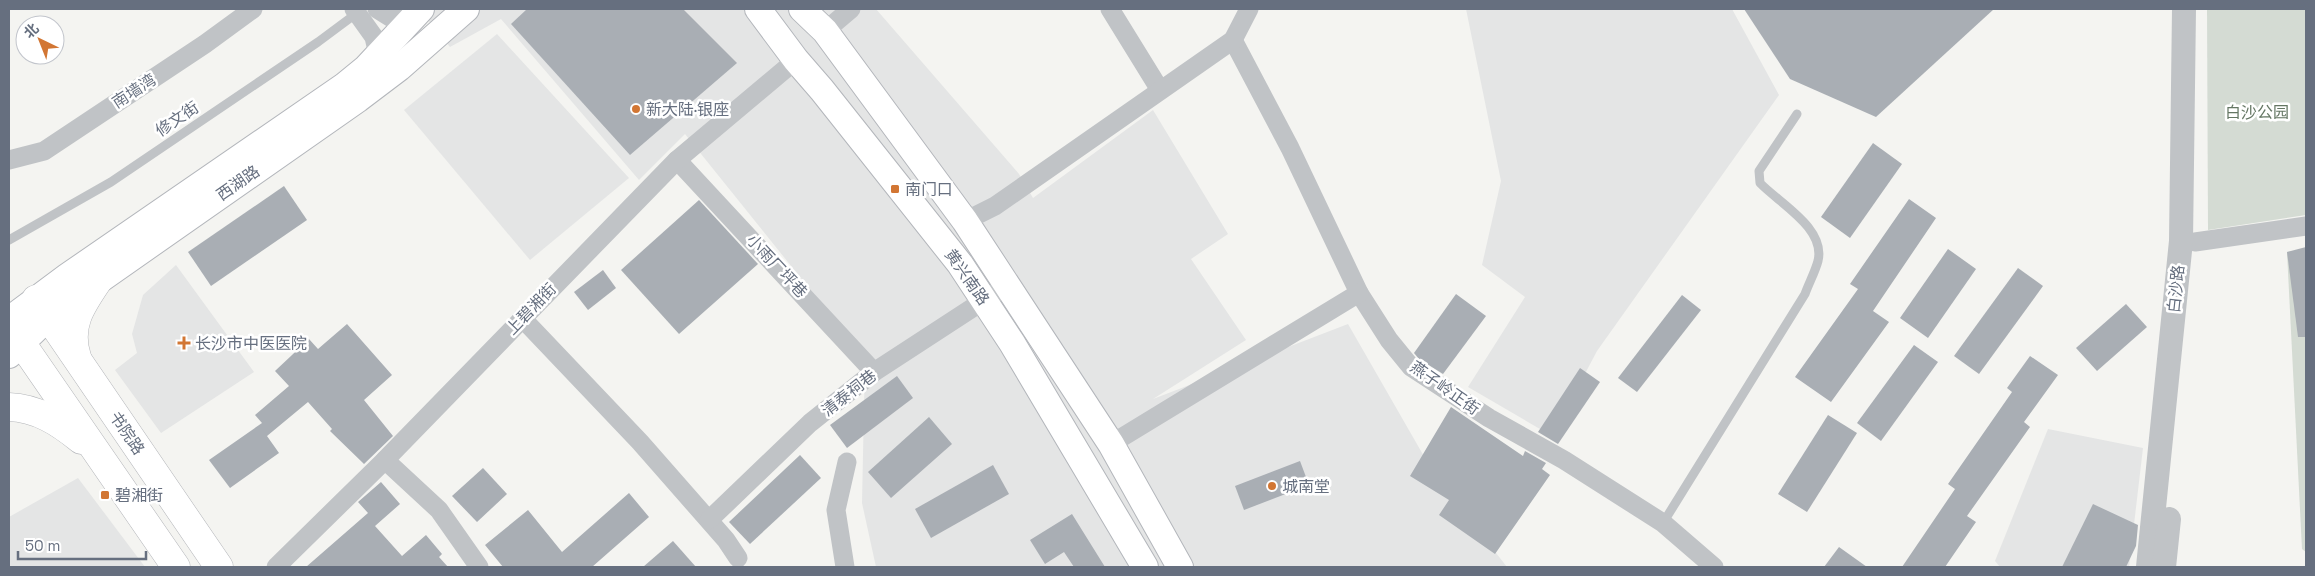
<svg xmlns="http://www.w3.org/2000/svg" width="2315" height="576" font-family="'Space Grotesk','Noto Sans SC',sans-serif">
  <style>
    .built { fill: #e4e5e5 }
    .green { fill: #d4dbd3 }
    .building { fill: #a9aeb4 }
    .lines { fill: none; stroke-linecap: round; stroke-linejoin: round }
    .secondary-casing { stroke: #b3b6bb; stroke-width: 28 }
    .primary-casing { stroke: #b4b6ba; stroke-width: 29 }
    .service { stroke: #c0c3c6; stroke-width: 9 }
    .minor { stroke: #c0c3c6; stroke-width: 19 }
    .tertiary { stroke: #c0c3c6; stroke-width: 24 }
    .secondary { stroke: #fff; stroke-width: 26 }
    .primary { stroke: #fff; stroke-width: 28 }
    .poi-dot { fill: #d27633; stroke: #fff; stroke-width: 2 }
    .labels { text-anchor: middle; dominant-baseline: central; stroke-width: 5; stroke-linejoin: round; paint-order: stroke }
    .street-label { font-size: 16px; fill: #666f7f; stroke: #fff }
    .poi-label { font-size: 16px; fill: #666f7f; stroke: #fff; text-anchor: start }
    .park-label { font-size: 16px; fill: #657764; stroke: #fff }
  </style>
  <rect width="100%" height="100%" fill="#f4f4f1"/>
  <!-- built -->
  <g class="built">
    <polygon points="395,9 876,9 1019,174 1033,198 1153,110 1228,234 1191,259 1246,340 1153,399 1348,324 1433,472 1507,567 876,567 862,503 865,358 685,134 639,180 501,19 450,47 423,14"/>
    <polygon points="1466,9 1732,9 1779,95 1597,351 1552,436 1468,387 1525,297 1482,265 1501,181"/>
    <polygon points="497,34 629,178 530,260 404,110"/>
    <polygon points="176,265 254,372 161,433 115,370 137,353 132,334 143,295"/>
    <polygon points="2048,429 2143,448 2129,567 2000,567 1995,561"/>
    <polygon points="78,478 145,567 9,567 9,517"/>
  </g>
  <!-- green -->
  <g class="green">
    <polygon points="2207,9 2306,9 2306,215 2208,230"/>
    <polygon points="2306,249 2306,552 2302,549 2287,252"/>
  </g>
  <!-- building -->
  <g class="building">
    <polygon points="527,9 683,9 737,63 630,155 511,24"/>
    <polygon points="1744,9 1994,9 1876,117 1790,79"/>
    <polygon points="1873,143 1902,164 1850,238 1821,217"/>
    <polygon points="284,186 307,220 211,286 188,252"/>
    <polygon points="1909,199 1936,218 1873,311 1889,322 1831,402 1795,377 1858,289 1850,284"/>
    <polygon points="699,200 758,264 679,334 621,270"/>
    <polygon points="2306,247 2306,337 2298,337 2287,252"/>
    <polygon points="1948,249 1976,269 1928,338 1900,318"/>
    <polygon points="2018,268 2043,286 1979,374 1954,356"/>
    <polygon points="603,270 616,288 588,310 574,292"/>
    <polygon points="1456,294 1486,316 1443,374 1419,359 1414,353"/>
    <polygon points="1682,295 1701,310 1637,392 1618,378"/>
    <polygon points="2126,304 2147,327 2097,371 2076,348"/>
    <polygon points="347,324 392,375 364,400 393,436 364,464 330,431 332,429 308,402 267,436 279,453 230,488 209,460 262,423 255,415 289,386 275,371 309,339 318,349"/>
    <polygon points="1914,345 1938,362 1881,441 1857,423"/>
    <polygon points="2030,356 2058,375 2024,422 2030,427 1967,516 1976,522 1945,567 1902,567 1955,489 1948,484 2012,392 2007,388"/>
    <polygon points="1580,368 1600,382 1558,444 1538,432"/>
    <polygon points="897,376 913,398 847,448 830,425"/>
    <polygon points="1451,407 1523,456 1525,451 1546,463 1542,469 1550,475 1495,554 1439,515 1449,500 1410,476"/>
    <polygon points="1828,415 1857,433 1807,512 1778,494"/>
    <polygon points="929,417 952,444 891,498 868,472"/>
    <polygon points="800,455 821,478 750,544 729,522"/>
    <polygon points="1300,461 1309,485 1244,510 1235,486"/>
    <polygon points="993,465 1009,494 931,538 915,509"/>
    <polygon points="483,468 507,494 477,522 452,496"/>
    <polygon points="381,482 400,504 375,526 402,556 426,535 442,554 439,557 448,567 306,567 368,513 358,502"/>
    <polygon points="629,493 649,517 592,567 503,567 485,545 528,510 562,552"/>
    <polygon points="2093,504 2138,525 2136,546 2126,567 2062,567"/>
    <polygon points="1072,514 1105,567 1074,567 1064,552 1045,564 1030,540"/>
    <polygon points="673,541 696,567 643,567"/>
    <polygon points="1839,547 1867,567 1824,567"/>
  </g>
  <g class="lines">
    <defs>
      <g id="secondary">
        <polyline points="758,9 796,60 822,90 960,264 1012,343 1145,567"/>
        <polyline points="802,9 825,31 965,221 1111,444 1180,567"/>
        <polyline points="9,320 68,276 344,86 366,68 421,9"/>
        <polyline points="9,355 37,328 98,281 358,99 399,68 466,9"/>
      </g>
      <g id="primary">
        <polyline points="36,299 219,567"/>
        <polyline points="9,325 176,567"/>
        <path d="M77 357C67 326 81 306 98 281"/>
        <path d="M9 407C37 408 59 422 81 440"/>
      </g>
    </defs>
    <!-- secondary casing -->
    <use href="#secondary" class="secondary-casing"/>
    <!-- primary casing -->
    <use href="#primary" class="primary-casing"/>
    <!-- service -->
    <g class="service">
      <polyline points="9,240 111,182 318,42 357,13"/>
      <path d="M1663 523 1805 294C1809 283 1815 272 1818 261 1826 228 1779 203 1760 183L1759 171 1797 114"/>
    </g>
    <!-- minor -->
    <g class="minor">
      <polyline points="354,9 374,37 378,55"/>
      <polyline points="377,9 393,19 412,17"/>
      <polyline points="1110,9 1160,90"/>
      <polyline points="825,31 851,9"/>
      <polyline points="1233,40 1290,148 1359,293 1389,340 1411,367 1489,418 1564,460 1663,523 1714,567"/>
      <polyline points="9,160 44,151 205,44 253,9"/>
      <polyline points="677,160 874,372"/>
      <polyline points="965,221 995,206 1233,40 1249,9"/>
      <polyline points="2195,242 2306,226"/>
      <polyline points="522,318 640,442 726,540 738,558"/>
      <polyline points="1111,444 1359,293"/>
      <polyline points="385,460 439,510 479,567"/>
      <polyline points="709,520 810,423 874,372 1006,286"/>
      <polyline points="276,567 385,460 677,160 796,60"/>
      <polyline points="845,567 836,510 847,462"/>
    </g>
    <!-- tertiary -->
    <g class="tertiary">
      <polyline points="2148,567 2181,241 2184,9"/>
      <polyline points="2164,567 2169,519"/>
    </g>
    <!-- secondary -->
    <use href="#secondary" class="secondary"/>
    <!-- primary -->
    <use href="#primary" class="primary"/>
  </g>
  <!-- markers -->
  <g class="poi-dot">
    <circle cx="636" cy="109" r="5"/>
    <rect x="890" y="184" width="10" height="10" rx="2.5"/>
    <path d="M181.5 335.5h5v5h5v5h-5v5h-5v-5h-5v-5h5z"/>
    <circle cx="1272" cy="486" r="5"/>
    <rect x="100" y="490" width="10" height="10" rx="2.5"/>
  </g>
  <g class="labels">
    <!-- street labels -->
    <g class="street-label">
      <text transform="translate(134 91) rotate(-33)">南墙湾</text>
      <text transform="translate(177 119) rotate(-34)">修文街</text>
      <text transform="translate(238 183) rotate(-35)">西湖路</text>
      <text transform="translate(777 266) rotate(47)">小雨厂坪巷</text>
      <text transform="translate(967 277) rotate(55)">黄兴南路</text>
      <text transform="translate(2176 289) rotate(-84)">白沙路</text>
      <text transform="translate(531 309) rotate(-46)">上碧湘街</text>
      <text transform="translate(1445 388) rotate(35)">燕子岭正街</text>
      <text transform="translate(849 393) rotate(-38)">清泰祠巷</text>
      <text transform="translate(127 433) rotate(56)">书院路</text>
    </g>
    <!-- poi labels -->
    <g class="poi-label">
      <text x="646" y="109">新大陆·银座</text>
      <text x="905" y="189">南门口</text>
      <text x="195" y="343">长沙市中医医院</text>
      <text x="1282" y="486">城南堂</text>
      <text x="115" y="495">碧湘街</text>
    </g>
    <!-- park labels -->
    <g class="park-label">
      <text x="2257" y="112">白沙公园</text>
    </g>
  </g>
  <!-- border -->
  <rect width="2315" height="576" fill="none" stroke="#666f7f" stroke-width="20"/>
  <!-- north arrow -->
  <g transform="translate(40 40) rotate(317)"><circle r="24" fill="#ffffff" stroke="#c2c5cc"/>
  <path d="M0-4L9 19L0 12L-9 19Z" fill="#d27633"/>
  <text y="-8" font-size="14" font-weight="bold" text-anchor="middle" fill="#666f7f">北</text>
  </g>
  <!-- scale -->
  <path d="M18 551v8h128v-8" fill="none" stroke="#666f7f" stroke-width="2.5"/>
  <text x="25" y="551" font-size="15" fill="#666f7f" stroke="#ffffff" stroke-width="4" paint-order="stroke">50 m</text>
</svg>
